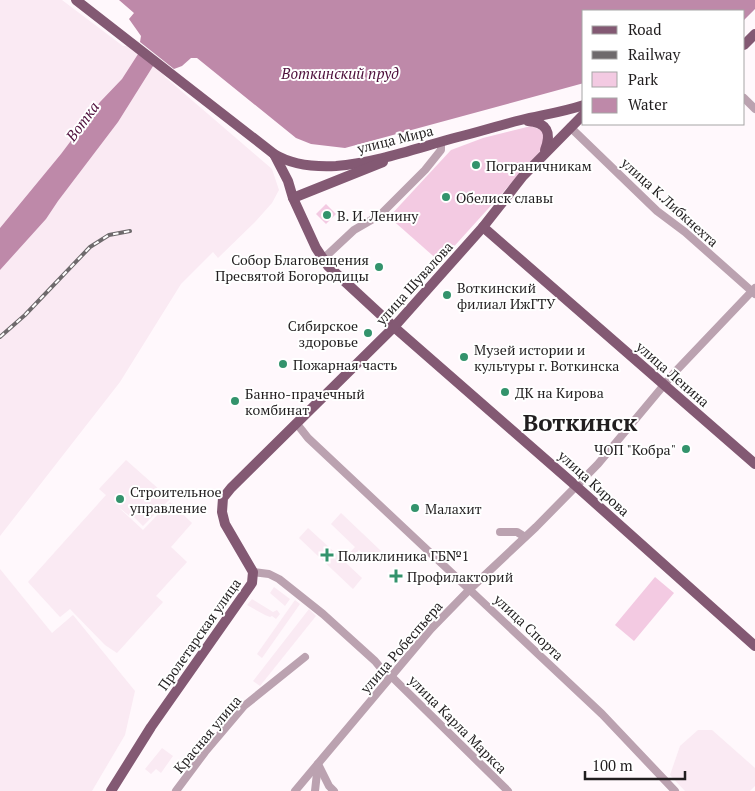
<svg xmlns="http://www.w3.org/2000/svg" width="755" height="791" font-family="'PT Serif',serif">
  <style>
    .built { fill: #faeaf3 }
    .green { fill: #f3cae2 }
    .water { fill: #be89a9 }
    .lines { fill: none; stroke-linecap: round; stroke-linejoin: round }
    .minor { stroke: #bba2b0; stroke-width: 8 }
    .major { stroke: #835973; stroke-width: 10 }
    .rail-casing { stroke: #6e6a6c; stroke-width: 4 }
    .rail { stroke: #fff; stroke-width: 2; stroke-dasharray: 5.5; stroke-linecap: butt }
    .poi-dot { fill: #33936c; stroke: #fff; stroke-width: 2 }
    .labels { text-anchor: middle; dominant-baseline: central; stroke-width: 4; stroke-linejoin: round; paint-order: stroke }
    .street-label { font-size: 14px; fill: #211e1f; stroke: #fff }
    .poi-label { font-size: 14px; fill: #211e1f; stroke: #fff; text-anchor: start }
    .water-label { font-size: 15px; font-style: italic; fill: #4e0f3b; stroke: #fff }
    .town-label { font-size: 24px; font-weight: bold; fill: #211e1f; stroke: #fff }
  </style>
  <rect width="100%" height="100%" fill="#fff8fc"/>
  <!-- built -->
  <g class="built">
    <polygon points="0,0 62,0 123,46 133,46 158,65 165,77 272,169 279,190 272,203 255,222 218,258 213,252 181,284 120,382 0,536"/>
    <polygon points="126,460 170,499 143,526 133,516 132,518 116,505 143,530 170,502 192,523 171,547 187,562 156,596 163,602 117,653 105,645 70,609 60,617 28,582 106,495 99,489"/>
    <polygon points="341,513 381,551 371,561 359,550 346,563 362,578 353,589 299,538 308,528 343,560 355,547 331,524"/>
    <polygon points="0,569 52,633 73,615 135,691 125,735 92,791 0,791"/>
    <polygon points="274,587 290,599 285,606 270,593"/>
    <polygon points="252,599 273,612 277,610 280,614 276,619 272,616 270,617 265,615 247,605"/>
    <polygon points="295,600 300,604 262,658 257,654"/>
    <polygon points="309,609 316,616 260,686 253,681"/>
    <polygon points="698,730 712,730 755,768 755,786 750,791 685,791 670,775 680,746"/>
    <polygon points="198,739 205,745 182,771 177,767"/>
    <polygon points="162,748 173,756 161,773 156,769 151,774 145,769"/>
  </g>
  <!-- green -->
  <g class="green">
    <polygon points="531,126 546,132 544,147 440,262 389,217 451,150 483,138"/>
    <polygon points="326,204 336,214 326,224 316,214"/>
    <polygon points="655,577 674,593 634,641 615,625"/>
  </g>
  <!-- water -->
  <g class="water">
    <polygon points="119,0 755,0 755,9 744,20 744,11 584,11 584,83 345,148 311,144 296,138 197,58 191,58 182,66 174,69 140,42 141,36 129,19 134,13"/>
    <polygon points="140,51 155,63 118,122 58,201 46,219 0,270 0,228 61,154 100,102 122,79"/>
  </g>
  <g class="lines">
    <!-- minor -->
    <g class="minor">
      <polyline points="744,98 755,109"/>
      <polyline points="570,127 657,211 685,232 755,294"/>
      <polyline points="323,259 354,230 380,215 425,170 441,150 441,142"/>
      <polyline points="297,424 308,438 602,714 675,791"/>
      <polyline points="500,532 517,532 525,537"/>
      <polyline points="253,572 269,574 279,579 323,614 375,661 389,678"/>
      <polyline points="391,676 508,791"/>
      <polyline points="318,764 329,786 334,791"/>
      <polyline points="176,791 205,752 244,706 305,657"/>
      <polyline points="295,791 431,629 470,589 536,527 598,464 674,373 755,288"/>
      <polyline points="315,791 318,764"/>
    </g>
    <!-- major -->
    <g class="major">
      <path d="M76 0 274 154C292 165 316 167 336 166 376 163 420 147 458 137 479 132 500 125 521 120 542 115 563 112 584 105"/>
      <polyline points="744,45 755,34"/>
      <path d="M528 121C547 123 552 132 545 150"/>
      <polyline points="274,154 288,181 293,198 316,248 328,266 394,327 576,486 755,646"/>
      <polyline points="293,198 383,162"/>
      <polyline points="483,227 755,464"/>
      <polyline points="111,791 151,727 252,583 253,572 225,524 222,512 223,498 231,488 394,327 483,227 523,176 584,114"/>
    </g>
    <defs>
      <polyline id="rail" points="0,337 25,315 90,247 109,235 130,231"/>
    </defs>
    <!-- rail casing -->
    <use href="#rail" class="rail-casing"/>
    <!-- rail -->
    <use href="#rail" class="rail"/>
  </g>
  <!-- markers -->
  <g class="poi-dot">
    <circle cx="476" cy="165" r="5"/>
    <circle cx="446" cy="197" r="5"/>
    <circle cx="327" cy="215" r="5"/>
    <circle cx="379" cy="267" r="5"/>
    <circle cx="447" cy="295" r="5"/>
    <circle cx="368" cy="333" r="5"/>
    <circle cx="464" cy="357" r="5"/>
    <circle cx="283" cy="364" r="5"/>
    <circle cx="505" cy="392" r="5"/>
    <circle cx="235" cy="401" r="5"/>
    <circle cx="686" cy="449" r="5"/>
    <circle cx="120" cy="499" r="5"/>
    <circle cx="415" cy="508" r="5"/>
    <path d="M324.5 547.5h5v5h5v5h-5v5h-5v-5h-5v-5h5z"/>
    <path d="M393.5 568.5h5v5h5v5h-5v5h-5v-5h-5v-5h5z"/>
  </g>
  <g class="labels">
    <!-- street labels -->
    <g class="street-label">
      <text transform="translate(395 139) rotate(-14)">улица Мира</text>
      <text transform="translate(670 202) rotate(42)">улица К.Либкнехта</text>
      <text transform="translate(414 283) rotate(-48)">улица Шувалова</text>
      <text transform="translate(673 374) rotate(41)">улица Ленина</text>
      <text transform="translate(594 483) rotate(42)">улица Кирова</text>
      <text transform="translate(529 627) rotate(43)">улица Спорта</text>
      <text transform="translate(199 634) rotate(-55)">Пролетарская улица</text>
      <text transform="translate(401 647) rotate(-49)">улица Робеспьера</text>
      <text transform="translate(458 724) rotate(45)">улица Карла Маркса</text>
      <text transform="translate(207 734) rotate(-50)">Красная улица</text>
    </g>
    <!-- poi labels -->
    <g class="poi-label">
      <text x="486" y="165">Пограничникам</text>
      <text x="456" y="197">Обелиск славы</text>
      <text x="337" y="215">В. И. Ленину</text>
      <text x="369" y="259" text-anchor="end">Собор Благовещения<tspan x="369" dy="16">Пресвятой Богородицы</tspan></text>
      <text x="457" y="287">Воткинский<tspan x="457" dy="16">филиал ИжГТУ</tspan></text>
      <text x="358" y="325" text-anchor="end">Сибирское<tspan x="358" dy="16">здоровье</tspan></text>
      <text x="474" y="349">Музей истории и<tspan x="474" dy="16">культуры г. Воткинска</tspan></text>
      <text x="293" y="364">Пожарная часть</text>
      <text x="515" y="392">ДК на Кирова</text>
      <text x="245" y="393">Банно-прачечный<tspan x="245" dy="16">комбинат</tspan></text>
      <text x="676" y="449" text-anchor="end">ЧОП "Кобра"</text>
      <text x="130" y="491">Строительное<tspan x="130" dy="16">управление</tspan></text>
      <text x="425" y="508">Малахит</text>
      <text x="338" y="555">Поликлиника ГБ№1</text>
      <text x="407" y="576">Профилакторий</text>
    </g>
    <!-- water labels -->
    <g class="water-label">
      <text x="340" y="73">Воткинский пруд</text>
      <text transform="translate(82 121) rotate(-54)">Вотка</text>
    </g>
    <!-- town labels -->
    <g class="town-label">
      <text x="580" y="422">Воткинск</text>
    </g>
  </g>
  <!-- legend -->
  <rect x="582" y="10" width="162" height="115" fill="#ffffff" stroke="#a6a5a5"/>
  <rect x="592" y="26" width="25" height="8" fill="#835973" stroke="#a6a5a5"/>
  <text x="628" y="35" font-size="15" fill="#211e1f">Road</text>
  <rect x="592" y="51" width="25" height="8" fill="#6e6a6c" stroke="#a6a5a5"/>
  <text x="628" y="60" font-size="15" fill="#211e1f">Railway</text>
  <rect x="592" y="72" width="25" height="15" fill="#f3cae2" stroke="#a6a5a5"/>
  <text x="628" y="85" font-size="15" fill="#211e1f">Park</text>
  <rect x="592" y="98" width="25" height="15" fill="#be89a9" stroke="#a6a5a5"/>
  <text x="628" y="110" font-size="15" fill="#211e1f">Water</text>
  <!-- scale -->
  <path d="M585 771v8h100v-8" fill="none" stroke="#211e1f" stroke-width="2.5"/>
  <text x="592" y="771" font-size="15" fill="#211e1f" stroke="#ffffff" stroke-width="4" paint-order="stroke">100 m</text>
</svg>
